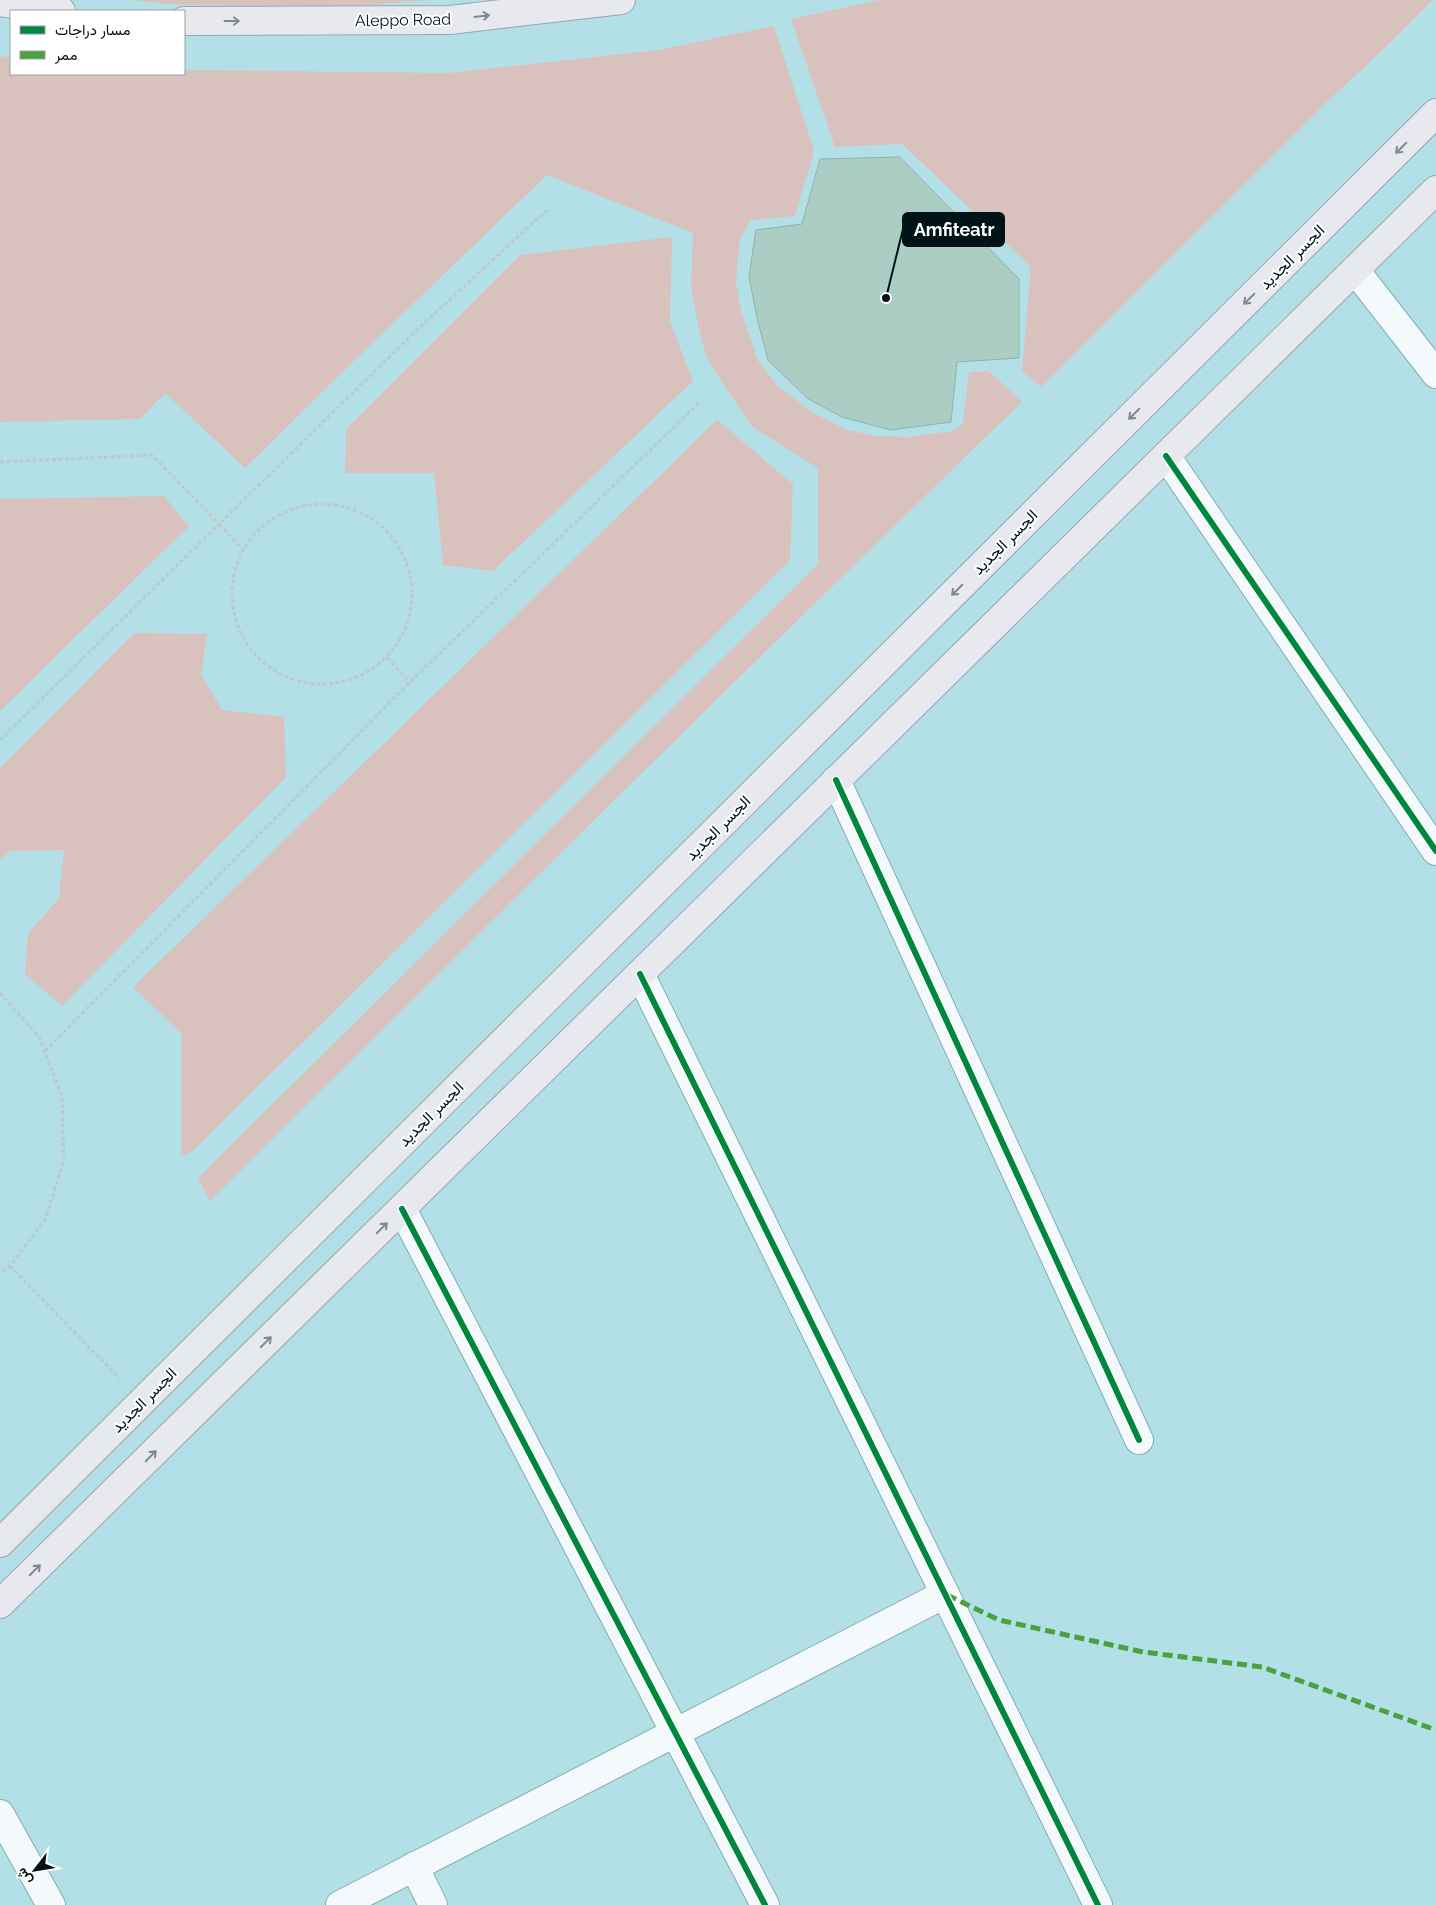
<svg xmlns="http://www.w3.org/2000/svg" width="1436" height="1905" font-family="Raleway,Vazirmatn,sans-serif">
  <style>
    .green { fill: #d9c1be }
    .building { fill: #abcdc4; stroke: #91b1aa }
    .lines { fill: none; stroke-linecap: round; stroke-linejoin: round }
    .minor-casing { stroke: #83adb2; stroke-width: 30 }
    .major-casing { stroke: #99a5b2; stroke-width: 30 }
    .path { stroke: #bdcacc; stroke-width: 3; stroke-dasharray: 4 2.5; stroke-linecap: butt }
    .minor { stroke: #f4fafb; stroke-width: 28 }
    .major { stroke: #e8e8ef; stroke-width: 28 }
    .quiet { stroke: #4ba040; stroke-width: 5; stroke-dasharray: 10 5; stroke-linecap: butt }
    .cycleway-casing { stroke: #fff; stroke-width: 9 }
    .cycleway { stroke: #00873e; stroke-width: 6 }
    .oneway { stroke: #80898e }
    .labels { text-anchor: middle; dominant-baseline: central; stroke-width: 4; stroke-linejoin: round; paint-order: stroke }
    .street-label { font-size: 16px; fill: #001417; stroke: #fff }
    .leader { fill: none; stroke: #001417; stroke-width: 2 }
    .callout-dot { fill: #001417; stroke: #fff; stroke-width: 2 }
    .callout { fill: #001417; stroke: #001417; stroke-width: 2 }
    .callout-label { font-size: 18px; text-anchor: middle; font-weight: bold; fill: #fff }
  </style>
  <rect width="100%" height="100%" fill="#b3e0e6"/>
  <!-- green -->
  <g class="green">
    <polygon points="129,0 429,0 358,6 178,5"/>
    <polygon points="880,0 1433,0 1388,45 1329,100 1041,387 1022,371 1031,267 902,144 835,147 791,19"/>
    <path d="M774 26 814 151 795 216 750 220 739 243 736 282 741 311 758 361 777 385 810 411 847 430 874 436 910 437 952 431 963 424 969 372 989 371 1022 402C749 666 479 933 210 1201L198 1178 818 564V468L754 428 731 396 707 358 698 326 691 287 693 233 547 175 365 350 245 468 165 393 140 419 0 422V56L11 58V74H184V70L449 73 659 50Z"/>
    <polygon points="672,237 670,322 693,381 493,571 443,565 434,473 345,473 346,429 520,255"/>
    <polygon points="717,420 793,484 790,560 192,1152 181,1156 181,1033 133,987"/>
    <polygon points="164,496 189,526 0,711 0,499"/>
    <polygon points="134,633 207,634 201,675 222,710 284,717 286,777 62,1006 25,974 28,934 59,898 64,850 10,851 0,860 0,768"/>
  </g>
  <!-- building -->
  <polygon class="building" points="900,157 1019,279 1019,358 957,362 951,422 891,430 842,417 807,398 768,360 757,318 749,276 756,230 802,224 820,159"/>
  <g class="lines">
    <defs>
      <g id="minor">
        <polyline points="1355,270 1436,374"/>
        <polyline points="1166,456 1436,851"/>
        <polyline points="836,780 1139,1440"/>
        <polyline points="640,974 1098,1905"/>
        <polyline points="402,1209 765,1905"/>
        <polyline points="0,1814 51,1905"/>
        <polyline points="414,1866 433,1905"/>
        <polyline points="340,1905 945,1594"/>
      </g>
      <g id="major">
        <polyline points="0,2 61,11"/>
        <polyline points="184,21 450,20 621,0"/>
        <polyline points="0,1543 1436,113"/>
        <polyline points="0,1604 1436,190"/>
      </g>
    </defs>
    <!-- minor casing -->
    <use href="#minor" class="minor-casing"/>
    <!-- major casing -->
    <use href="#major" class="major-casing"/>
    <!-- path -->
    <g class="path">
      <polyline points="0,462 152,455 219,524 0,740"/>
      <circle cx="322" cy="594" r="90"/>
      <polyline points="244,551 219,524 418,329 547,210"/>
      <polyline points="387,658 410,682"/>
      <polyline points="0,993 39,1037 62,1096 64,1160 45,1220 10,1266 0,1273"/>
      <polyline points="45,1051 410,682 699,403"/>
      <polyline points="10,1266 120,1379"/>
    </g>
    <!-- minor -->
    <use href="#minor" class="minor"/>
    <!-- major -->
    <use href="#major" class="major"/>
    <!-- quiet -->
    <polyline class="quiet" points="947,1595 999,1620 1143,1652 1262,1667 1436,1730"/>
    <defs>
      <g id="cycleway">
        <polyline points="1166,456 1436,851"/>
        <polyline points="836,780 1139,1440"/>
        <polyline points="640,974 1098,1905"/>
        <polyline points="402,1209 765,1905"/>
      </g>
    </defs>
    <!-- cycleway casing -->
    <use href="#cycleway" class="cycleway-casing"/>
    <!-- cycleway -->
    <use href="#cycleway" class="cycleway"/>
  </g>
  <!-- one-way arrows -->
  <defs><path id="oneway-shaft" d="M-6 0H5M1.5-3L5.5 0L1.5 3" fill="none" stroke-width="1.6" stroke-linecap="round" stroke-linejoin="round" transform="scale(1.25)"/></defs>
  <g class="oneway">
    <use href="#oneway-shaft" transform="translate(482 16) rotate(-7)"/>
    <use href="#oneway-shaft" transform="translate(232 21)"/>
    <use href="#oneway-shaft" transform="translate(1401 148) rotate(135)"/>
    <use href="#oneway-shaft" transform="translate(1249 299) rotate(135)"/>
    <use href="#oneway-shaft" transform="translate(1134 414) rotate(135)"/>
    <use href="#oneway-shaft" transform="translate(957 590) rotate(135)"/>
    <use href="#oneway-shaft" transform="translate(382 1228) rotate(-45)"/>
    <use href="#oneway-shaft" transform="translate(266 1342) rotate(-45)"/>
    <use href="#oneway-shaft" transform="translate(151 1456) rotate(-45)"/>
    <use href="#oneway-shaft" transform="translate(35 1570) rotate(-45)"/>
  </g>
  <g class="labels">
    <!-- street labels -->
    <g class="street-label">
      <text transform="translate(403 20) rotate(-1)">Aleppo Road</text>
      <text transform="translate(1292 257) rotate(-45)">الجسر الجديد</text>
      <text transform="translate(1005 542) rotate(-45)">الجسر الجديد</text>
      <text transform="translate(718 828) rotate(-45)">الجسر الجديد</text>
      <text transform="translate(431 1114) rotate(-45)">الجسر الجديد</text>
      <text transform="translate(144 1400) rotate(-45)">الجسر الجديد</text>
    </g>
  </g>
  <!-- callouts -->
  <path class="leader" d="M886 298L903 229"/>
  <circle class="callout-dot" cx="886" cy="298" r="5"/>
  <rect class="callout" x="903" y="213" width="101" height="33" rx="5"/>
  <g class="callout-label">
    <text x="954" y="236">Amfiteatr</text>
  </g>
  <!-- legend -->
  <rect x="10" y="10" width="175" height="65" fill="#ffffff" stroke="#99a1a2"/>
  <rect x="20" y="26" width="25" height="8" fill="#00873e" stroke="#99a1a2"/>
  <text x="55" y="35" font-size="15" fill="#001417">مسار دراجات</text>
  <rect x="20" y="51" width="25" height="8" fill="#4ba040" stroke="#99a1a2"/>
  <text x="55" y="60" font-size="15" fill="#001417">ممر</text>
  <!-- north arrow -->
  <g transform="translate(35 1870) rotate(239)" stroke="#ffffff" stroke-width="4" paint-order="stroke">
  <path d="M0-4L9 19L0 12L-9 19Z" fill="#001417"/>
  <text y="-8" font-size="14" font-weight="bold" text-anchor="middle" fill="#001417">ش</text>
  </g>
</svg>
